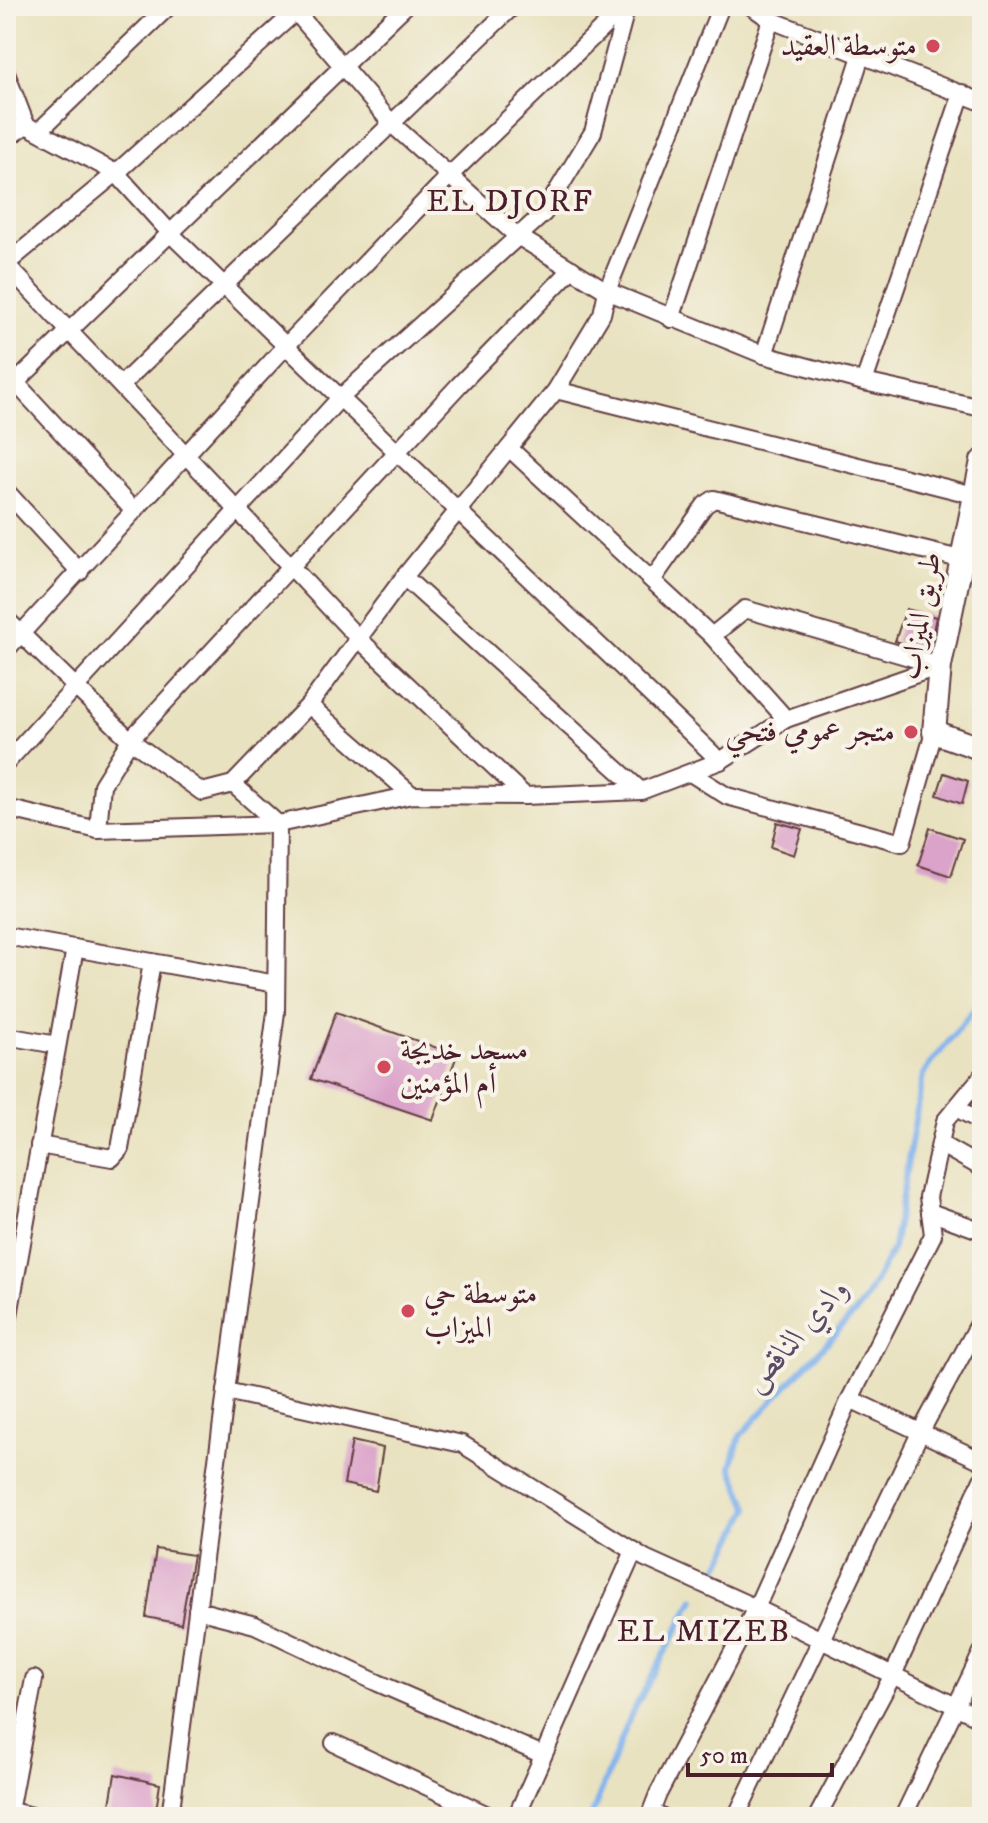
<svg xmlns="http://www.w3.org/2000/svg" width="988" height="1823" font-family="'IM FELL DW Pica',Amiri,serif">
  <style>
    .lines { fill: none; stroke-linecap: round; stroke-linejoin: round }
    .stream { stroke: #81b3ed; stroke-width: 6 }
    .building { fill: #dba2ca }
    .street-casing { stroke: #623c41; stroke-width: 20 }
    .secondary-casing { stroke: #623c41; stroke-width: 26 }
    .street { stroke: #fff; stroke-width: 16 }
    .secondary { stroke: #fff; stroke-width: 22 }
    .poi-dot { fill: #d1495b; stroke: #f7f3e8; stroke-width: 3 }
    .labels { text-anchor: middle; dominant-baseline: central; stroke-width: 8; stroke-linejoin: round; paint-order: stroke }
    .poi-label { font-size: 30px; fill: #4a1f2b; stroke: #f7f3e8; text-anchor: end }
    .street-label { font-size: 30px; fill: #4a1f2b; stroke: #f7f3e8 }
    .neighbourhood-label { font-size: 32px; letter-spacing: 2px; fill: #4a1f2b; stroke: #f7f3e8 }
    .water-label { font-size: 32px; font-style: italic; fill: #5a4b65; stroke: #f7f3e8 }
  </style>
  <rect width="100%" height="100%" fill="#f7f3e8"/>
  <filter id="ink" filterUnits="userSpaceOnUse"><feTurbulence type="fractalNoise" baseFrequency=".0125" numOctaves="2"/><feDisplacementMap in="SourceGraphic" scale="16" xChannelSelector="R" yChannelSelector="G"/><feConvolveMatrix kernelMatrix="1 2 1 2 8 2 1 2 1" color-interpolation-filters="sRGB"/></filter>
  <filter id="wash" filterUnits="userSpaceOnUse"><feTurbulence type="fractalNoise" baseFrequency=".006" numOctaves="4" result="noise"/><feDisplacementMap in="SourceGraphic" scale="32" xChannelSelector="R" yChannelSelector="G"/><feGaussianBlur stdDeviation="1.8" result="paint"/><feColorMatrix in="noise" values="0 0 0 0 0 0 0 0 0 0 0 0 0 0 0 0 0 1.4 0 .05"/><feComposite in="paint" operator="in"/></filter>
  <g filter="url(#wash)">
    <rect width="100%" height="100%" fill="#e9e2c0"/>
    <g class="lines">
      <!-- stream -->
      <g class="stream">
        <polyline points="717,1570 749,1509 731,1467 740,1436 863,1304 893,1248 923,1074 982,999"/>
        <polyline points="591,1817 631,1715 694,1599"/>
      </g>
    </g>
    <g id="blocks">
      <!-- building -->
      <g class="building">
        <polygon points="906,609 936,617 929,651 895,641"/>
        <polygon points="944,773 968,781 962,804 937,795"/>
        <polygon points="777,822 802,829 794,855 771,847"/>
        <polygon points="930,828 963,839 951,876 918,865"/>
        <polygon points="336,1012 457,1055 433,1120 311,1079"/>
        <polygon points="352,1441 383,1448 376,1491 344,1484"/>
        <polygon points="156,1549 193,1555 181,1624 146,1617"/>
        <polygon points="115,1774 160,1784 155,1817 108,1817"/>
      </g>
    </g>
  </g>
  <g filter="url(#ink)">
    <use href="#blocks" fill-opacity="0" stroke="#623c41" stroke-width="2"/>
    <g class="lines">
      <defs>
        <g id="street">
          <polyline points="751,6 771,20 982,102"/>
          <polyline points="296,12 393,125 516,235 607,291 764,355 864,382 982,408"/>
          <polyline points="6,73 26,125"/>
          <polyline points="26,125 116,173 172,235 286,346 720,761"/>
          <polyline points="40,130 169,6"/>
          <polyline points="6,139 26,125"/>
          <polyline points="6,264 358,638 525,796"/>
          <polyline points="6,264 116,173 302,6"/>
          <polyline points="671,319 771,20"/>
          <polyline points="764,355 861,56"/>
          <polyline points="6,372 133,510"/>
          <polyline points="864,382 962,93"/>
          <polyline points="121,385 513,6"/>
          <polyline points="556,390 982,497"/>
          <polyline points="6,392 405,6"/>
          <polyline points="509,448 712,636 786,719"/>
          <polyline points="6,491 80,572"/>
          <polyline points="404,577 641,791"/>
          <polyline points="653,579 705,505 714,499 960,559"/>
          <polyline points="6,619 130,740 202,792 233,784 309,705 404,577 556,390 602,314 607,291 721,6"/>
          <polyline points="712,636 745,609 940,666"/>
          <polyline points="6,650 286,346 451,174 625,6"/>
          <polyline points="309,705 412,795"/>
          <polyline points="6,763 340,398 544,213 593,132 627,6"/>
          <polyline points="692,774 727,796 902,843 934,732"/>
          <polyline points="6,808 98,830 278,824 412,795 525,796 641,791 720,761 786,719 940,666"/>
          <polyline points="98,830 102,785 130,740 459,385 572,269"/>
          <polyline points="6,936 276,984"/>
          <polyline points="6,1036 57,1045"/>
          <polyline points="956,1108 982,1122"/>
          <polyline points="940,1144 982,1168"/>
          <polyline points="39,1145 112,1158 120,1149 152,962"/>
          <polyline points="930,1212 982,1231"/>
          <polyline points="6,1332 75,948"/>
          <polyline points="226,1391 462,1444 645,1558 756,1608 982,1719"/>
          <polyline points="850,1399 982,1461"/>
          <polyline points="197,1610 255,1625 378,1683 543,1755"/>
          <polyline points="334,1743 492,1817"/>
          <polyline points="6,1810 37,1817"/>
          <polyline points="8,1817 34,1679"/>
          <polyline points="170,1817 276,1012 278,824 233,784"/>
          <polyline points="516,1817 634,1551"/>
          <polyline points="661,1817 651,1812 658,1794 756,1608 850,1399 933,1235 928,1197 945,1121 982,1076"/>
          <polyline points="736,1817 920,1433 982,1318"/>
          <polyline points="817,1817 893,1675 982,1480"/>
          <polyline points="903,1817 982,1652"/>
        </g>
        <polyline id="secondary" points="982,461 940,666 934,732 982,749"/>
      </defs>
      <!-- street casing -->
      <use href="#street" class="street-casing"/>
      <!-- secondary casing -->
      <use href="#secondary" class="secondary-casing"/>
      <!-- street -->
      <use href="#street" class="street"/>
      <!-- secondary -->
      <use href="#secondary" class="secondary"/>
    </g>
  </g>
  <!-- markers -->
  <g class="poi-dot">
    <circle cx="933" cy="46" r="8"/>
    <circle cx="911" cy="732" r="8"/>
    <circle cx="384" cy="1067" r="8"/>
    <circle cx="408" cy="1311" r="8"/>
  </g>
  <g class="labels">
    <!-- poi labels -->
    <g class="poi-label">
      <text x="917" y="46">متوسطة العقيد</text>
      <text x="895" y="732">متجر عمومي فتحي</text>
      <text x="400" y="1050" text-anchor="start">مسجد خديجة<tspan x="400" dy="34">أم المؤمنين</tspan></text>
      <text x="424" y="1294" text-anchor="start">متوسطة حي<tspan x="424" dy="34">الميزاب</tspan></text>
    </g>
    <!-- street labels -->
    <g class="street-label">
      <text transform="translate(921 616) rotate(-80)">طريق الميزاب</text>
    </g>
    <!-- neighbourhood labels -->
    <g class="neighbourhood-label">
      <text x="510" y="202">EL DJORF</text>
      <text x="704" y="1632">EL MIZEB</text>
    </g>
    <!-- water labels -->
    <g class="water-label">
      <text transform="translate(797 1336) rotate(-49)">وادي الناقص</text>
    </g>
  </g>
  <!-- margin -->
  <rect width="988" height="1823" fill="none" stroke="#f7f3e8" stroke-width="32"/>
  <!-- scale -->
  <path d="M688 1763v12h144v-12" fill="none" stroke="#4a1f2b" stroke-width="4"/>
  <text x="700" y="1763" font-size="24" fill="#4a1f2b" stroke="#f7f3e8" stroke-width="6" paint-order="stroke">50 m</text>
</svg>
